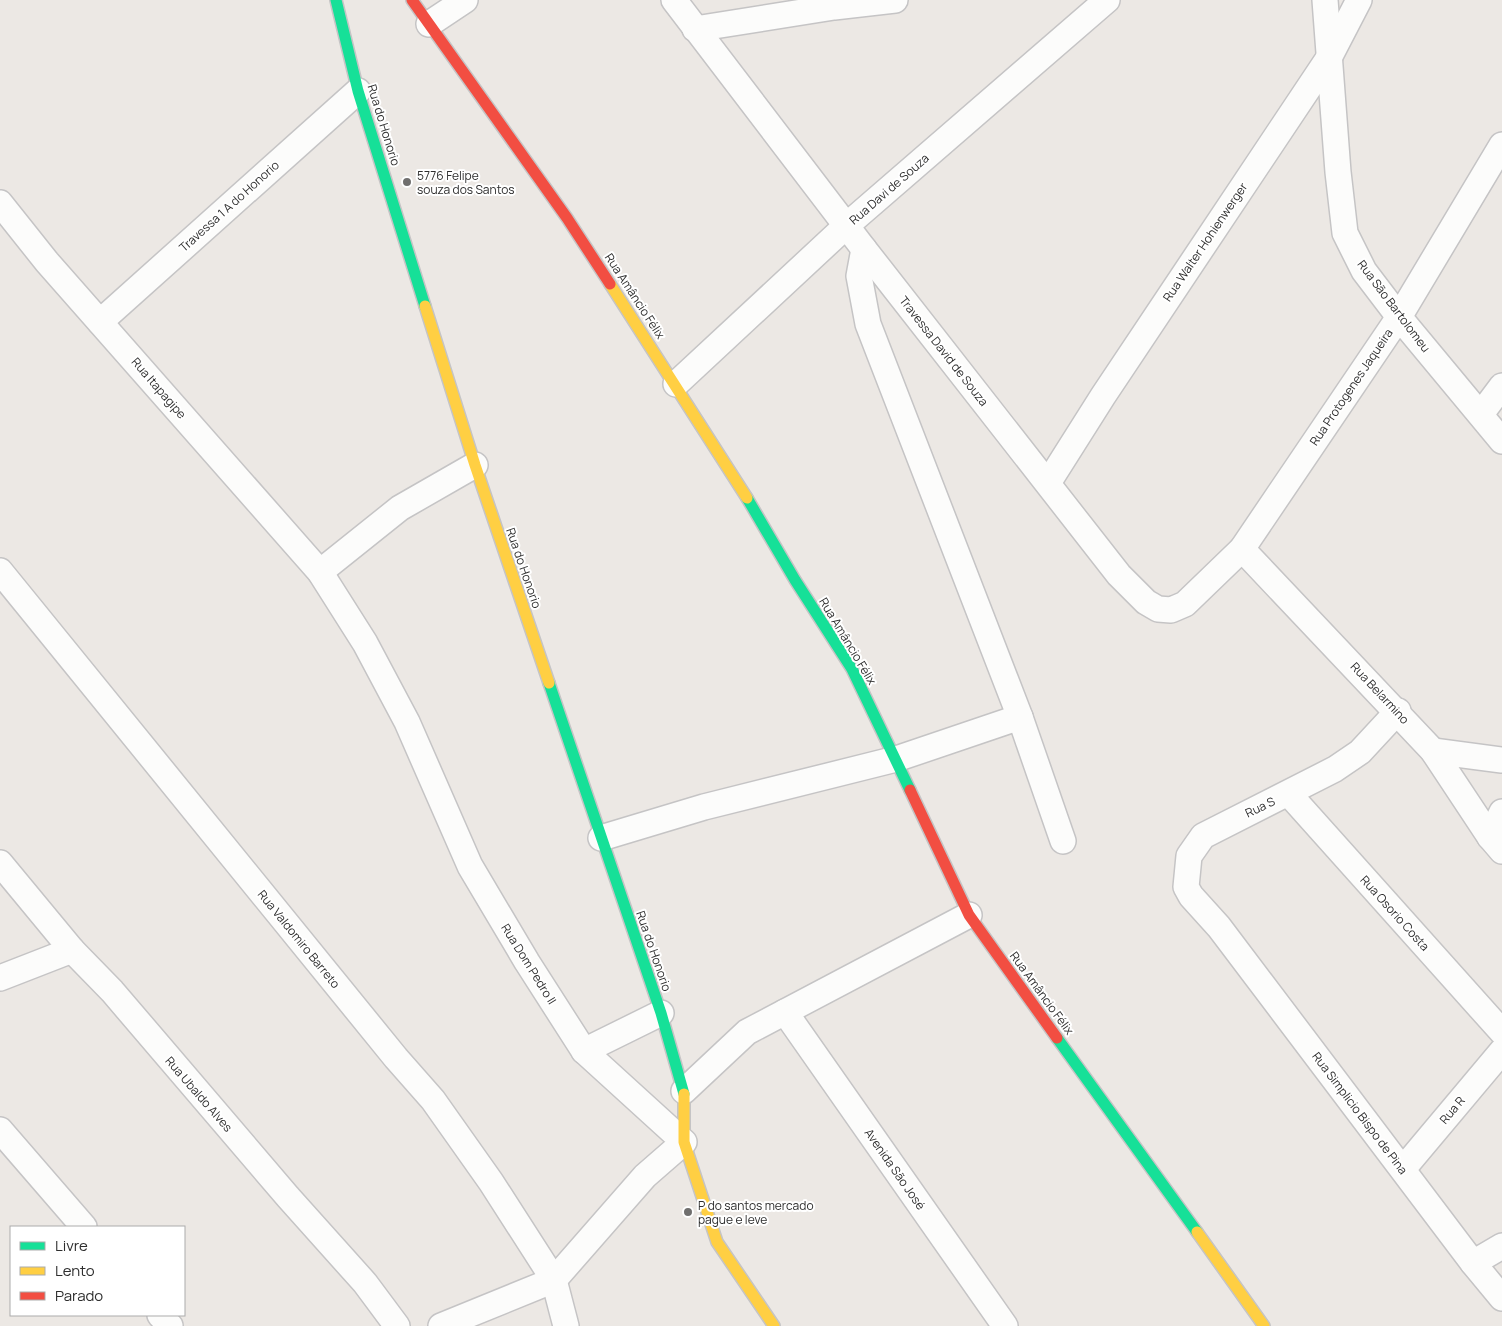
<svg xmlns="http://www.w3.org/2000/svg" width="1502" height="1326" font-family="Manrope,sans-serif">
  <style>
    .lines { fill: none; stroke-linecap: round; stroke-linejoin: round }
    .street-casing { stroke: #c5c4c5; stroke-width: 28 }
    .fast-casing { stroke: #c5c4c5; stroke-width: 14 }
    .slow-casing { stroke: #c5c4c5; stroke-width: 14 }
    .jam-casing { stroke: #c5c4c5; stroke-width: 14 }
    .street { stroke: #fcfcfb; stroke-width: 25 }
    .fast { stroke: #16e098; stroke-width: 11 }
    .slow { stroke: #ffcf43; stroke-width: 11 }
    .jam { stroke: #f24e42; stroke-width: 11 }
    .poi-dot { fill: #706f6e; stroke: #fff; stroke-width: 2 }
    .labels { text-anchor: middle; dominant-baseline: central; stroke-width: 4; stroke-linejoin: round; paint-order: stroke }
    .street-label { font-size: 12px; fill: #2e2e2e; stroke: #fff }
    .poi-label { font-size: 12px; fill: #2e2e2e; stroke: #fff; text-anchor: start }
  </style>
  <rect width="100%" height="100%" fill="#ece8e4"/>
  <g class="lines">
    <defs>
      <g id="street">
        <polyline points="674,0 864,249 1119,575 1146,602 1158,609 1171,610 1185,604 1242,549 1399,317 1502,145"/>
        <polyline points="1325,0 1338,172 1345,233 1364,271 1399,317 1502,441"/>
        <polyline points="429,24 465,0"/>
        <polyline points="695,29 834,7 895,0"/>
        <polyline points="0,203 47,262 320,572 365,643 407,722 470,866 527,962 584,1051 684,1142 645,1176 554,1280 441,1326"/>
        <polyline points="864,249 859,276 868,324 1020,717 1063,841"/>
        <polyline points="100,322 358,91"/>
        <polyline points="676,384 846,226 1107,0"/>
        <polyline points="1481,414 1502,386"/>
        <polyline points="1048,483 1103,396 1330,56 1359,0"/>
        <polyline points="1242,549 1433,751 1490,837 1502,851"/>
        <polyline points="0,571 396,1058 433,1100 491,1182 554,1280 566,1326"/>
        <polyline points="320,572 400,508 475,465"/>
        <polyline points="1398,711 1360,752 1335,769 1203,836 1189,856 1186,887 1191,896 1219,927 1473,1263 1502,1298"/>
        <polyline points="1433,751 1502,760"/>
        <polyline points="1289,794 1502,1032"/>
        <polyline points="1490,837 1502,812"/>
        <polyline points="601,838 704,807 896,759 1020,717"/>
        <polyline points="0,863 72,950 112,991 288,1197 365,1283 397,1326"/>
        <polyline points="0,978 72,950"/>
        <polyline points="785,1012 1005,1326"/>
        <polyline points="584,1051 661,1013"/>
        <polyline points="684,1091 747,1032 969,915"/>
        <polyline points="0,1130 84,1227"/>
        <polyline points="1403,1169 1502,1051"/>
        <polyline points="1473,1263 1502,1246"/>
        <polyline points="160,1315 170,1326"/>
      </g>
      <g id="fast">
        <polyline points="336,0 358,91 425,306"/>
        <polyline points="747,498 795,580 852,669 910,790"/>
        <polyline points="549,683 661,1013 684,1094"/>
        <polyline points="1057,1038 1197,1232"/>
      </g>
      <g id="slow">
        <polyline points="610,284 747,498"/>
        <polyline points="425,306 475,465 549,683"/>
        <polyline points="684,1094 684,1142 717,1242 774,1326"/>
        <polyline points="1197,1232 1264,1326"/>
      </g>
      <g id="jam">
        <polyline points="412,0 567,218 610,284"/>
        <polyline points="910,790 969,915 1057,1038"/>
      </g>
    </defs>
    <!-- street casing -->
    <use href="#street" class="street-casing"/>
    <!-- fast casing -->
    <use href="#fast" class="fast-casing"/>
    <!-- slow casing -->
    <use href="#slow" class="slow-casing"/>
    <!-- jam casing -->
    <use href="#jam" class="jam-casing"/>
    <!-- street -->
    <use href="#street" class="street"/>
    <!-- fast -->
    <use href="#fast" class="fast"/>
    <!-- slow -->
    <use href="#slow" class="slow"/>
    <!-- jam -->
    <use href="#jam" class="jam"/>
  </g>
  <!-- markers -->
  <g class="poi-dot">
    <circle cx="407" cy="182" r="5"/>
    <circle cx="688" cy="1212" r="5"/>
  </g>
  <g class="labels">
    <!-- street labels -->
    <g class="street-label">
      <text transform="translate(384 125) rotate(73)">Rua do Honorio</text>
      <text transform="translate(889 189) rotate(-41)">Rua Davi de Souza</text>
      <text transform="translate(229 206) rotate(-42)">Travessa 1 A do Honorio</text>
      <text transform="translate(1205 242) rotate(-56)">Rua Walter Hohienwerger</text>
      <text transform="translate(635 296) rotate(57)">Rua Amâncio Félix</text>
      <text transform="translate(1394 306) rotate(53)">Rua São Bartolomeu</text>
      <text transform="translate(944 351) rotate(52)">Travessa David de Souza</text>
      <text transform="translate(1351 387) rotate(-56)">Rua Protogenes Jaqueira</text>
      <text transform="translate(159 388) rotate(49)">Rua Itapagipe</text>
      <text transform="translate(524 568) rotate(71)">Rua do Honorio</text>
      <text transform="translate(848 641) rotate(59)">Rua Amâncio Félix</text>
      <text transform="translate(1380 693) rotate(47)">Rua Belarmino</text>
      <text transform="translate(1260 807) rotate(-25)">Rua S</text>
      <text transform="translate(1395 913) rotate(48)">Rua Osorio Costa</text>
      <text transform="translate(299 939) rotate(51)">Rua Valdomiro Barreto</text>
      <text transform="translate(654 951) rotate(71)">Rua do Honorio</text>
      <text transform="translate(529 964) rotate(58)">Rua Dom Pedro II</text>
      <text transform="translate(1042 993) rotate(54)">Rua Amâncio Félix</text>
      <text transform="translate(199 1094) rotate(49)">Rua Ubaldo Alves</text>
      <text transform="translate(1452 1110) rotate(-50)">Rua R</text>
      <text transform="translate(1360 1113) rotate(53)">Rua Simplicio Bispo de Pina</text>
      <text transform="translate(895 1169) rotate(55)">Avenida São José</text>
    </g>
    <!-- poi labels -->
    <g class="poi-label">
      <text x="417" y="175">5776 Felipe<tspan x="417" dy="14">souza dos Santos</tspan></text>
      <text x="698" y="1205">P do santos mercado<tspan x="698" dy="14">pague e leve</tspan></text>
    </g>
  </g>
  <!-- legend -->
  <rect x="10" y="1226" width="175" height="90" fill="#ffffff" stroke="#ababab"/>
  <rect x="20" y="1242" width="25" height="8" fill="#16e098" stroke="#ababab"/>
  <text x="55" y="1251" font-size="15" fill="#2e2e2e">Livre</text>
  <rect x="20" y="1267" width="25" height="8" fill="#ffcf43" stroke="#ababab"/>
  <text x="55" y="1276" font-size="15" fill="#2e2e2e">Lento</text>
  <rect x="20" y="1292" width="25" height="8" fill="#f24e42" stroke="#ababab"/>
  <text x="55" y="1301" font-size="15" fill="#2e2e2e">Parado</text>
</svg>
